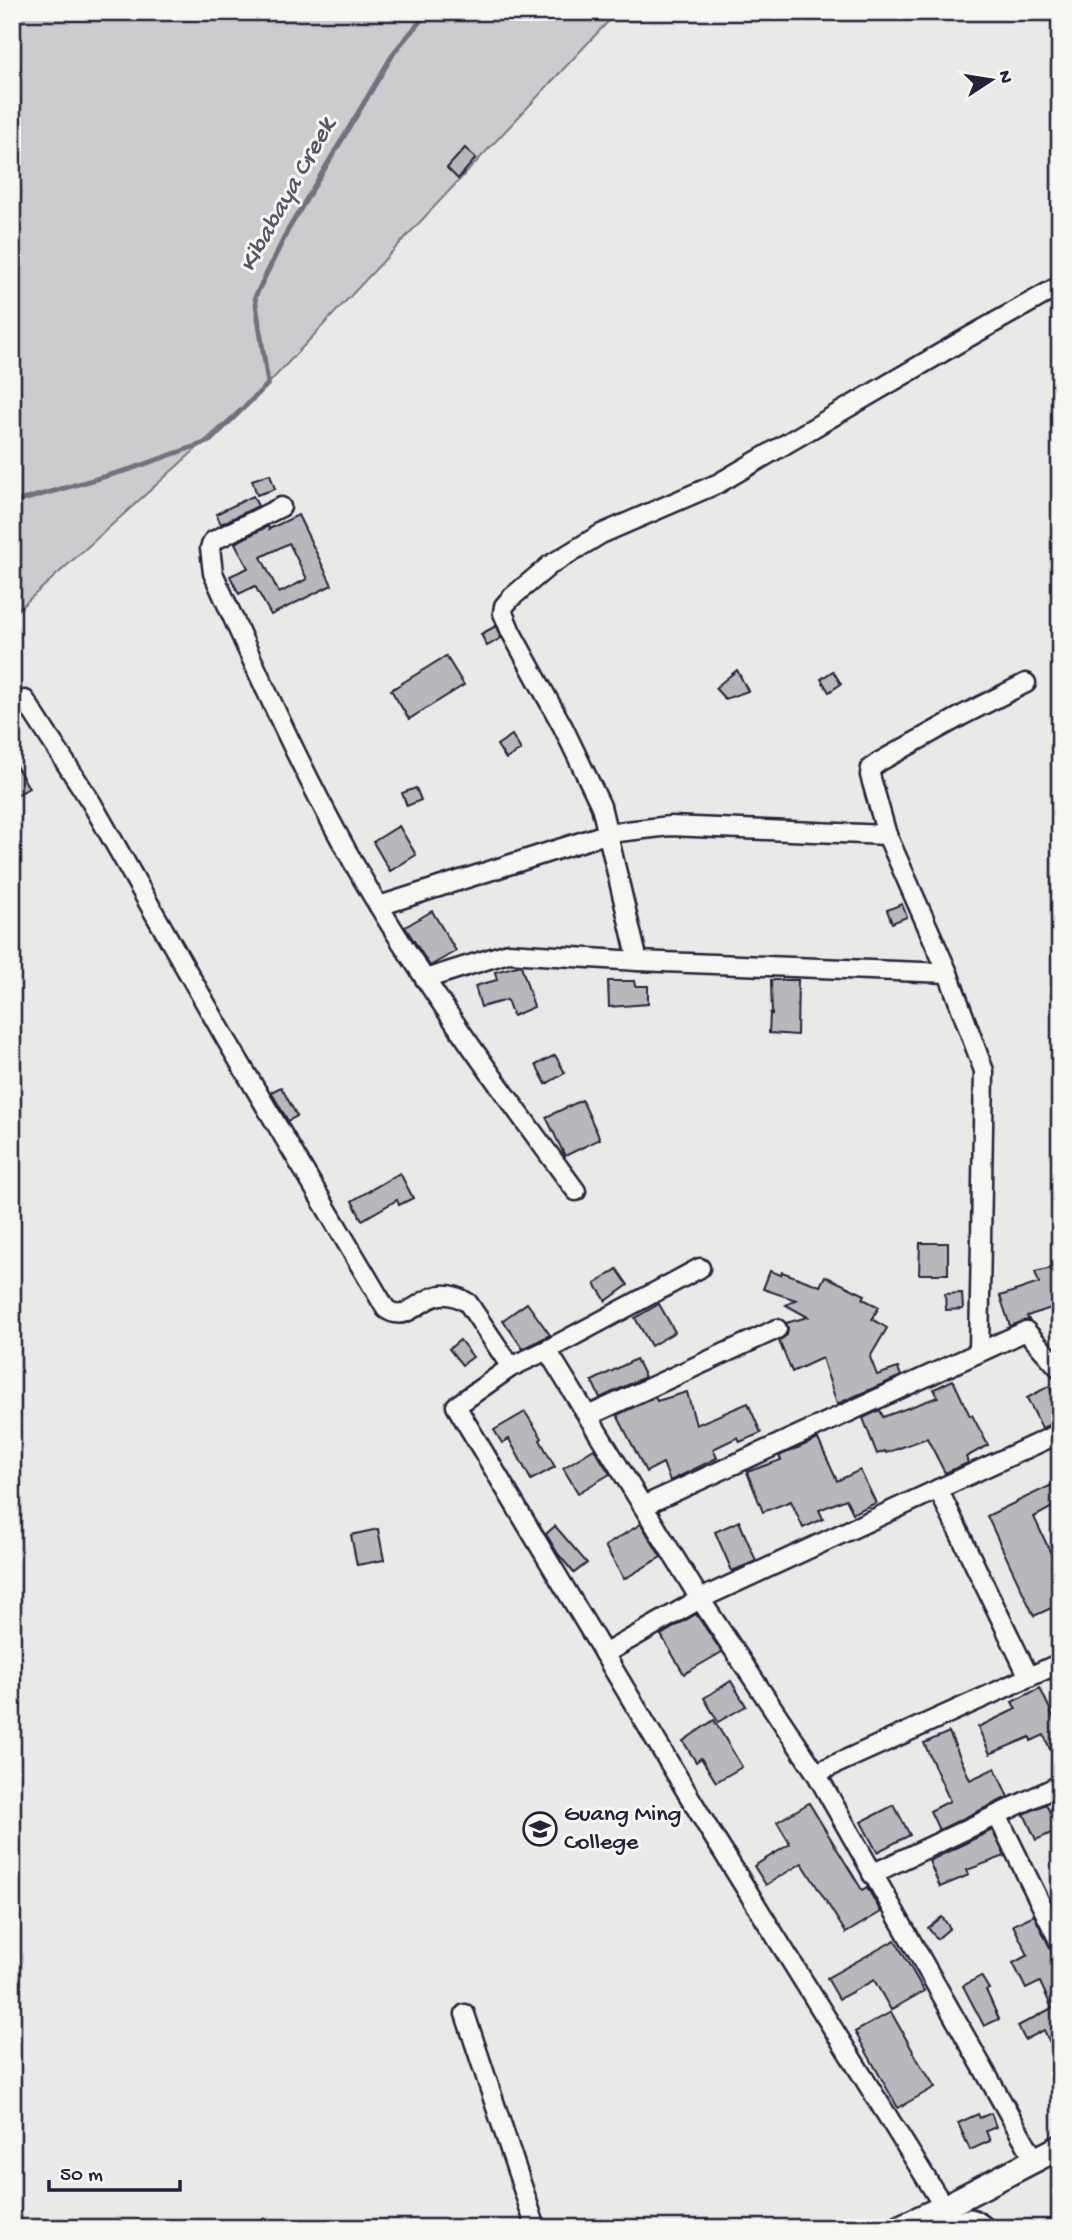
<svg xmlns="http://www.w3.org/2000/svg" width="1072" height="2240" font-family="'Gochi Hand',sans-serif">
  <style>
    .green { fill: #ccccce; stroke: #777784; stroke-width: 2 }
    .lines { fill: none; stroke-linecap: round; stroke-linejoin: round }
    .stream { stroke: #71717f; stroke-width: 5 }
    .building { fill: #b8b8bc; stroke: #22223b; stroke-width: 2; fill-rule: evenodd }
    .minor-casing { stroke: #22223b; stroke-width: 23 }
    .major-casing { stroke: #22223b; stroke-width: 28 }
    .minor { stroke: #f6f6f2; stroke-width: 18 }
    .major { stroke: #f6f6f2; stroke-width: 23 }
    .labels { text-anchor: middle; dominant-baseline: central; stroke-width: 6; stroke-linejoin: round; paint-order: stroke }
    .poi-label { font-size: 24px; fill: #22223b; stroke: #f6f6f2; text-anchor: start }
    .water-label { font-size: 26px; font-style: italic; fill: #565668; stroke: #f6f6f2 }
  </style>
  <rect width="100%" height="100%" fill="#e9e9e7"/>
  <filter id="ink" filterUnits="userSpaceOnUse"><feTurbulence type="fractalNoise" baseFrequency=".0143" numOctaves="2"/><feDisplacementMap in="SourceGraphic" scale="14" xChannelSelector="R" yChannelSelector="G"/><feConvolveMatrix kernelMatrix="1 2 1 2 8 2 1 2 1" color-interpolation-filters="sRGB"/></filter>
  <g filter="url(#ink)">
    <!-- green -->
    <polygon class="green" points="12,12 617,12 268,384 12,615"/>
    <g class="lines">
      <!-- stream -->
      <polyline class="stream" points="12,503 131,469 210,441 268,384 255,297 288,230 395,51 428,12"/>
    </g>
    <!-- building -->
    <g class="building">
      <polygon points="465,148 476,158 458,179 447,168"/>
      <polygon points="270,474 275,489 257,495 252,480"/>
      <polygon points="253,496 258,506 221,524 216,514"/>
      <path d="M298 515 332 585 271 615 255 586 239 594 230 576 248 568 235 543 268 526 269 529ZM289 543 307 579 279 593 261 557Z"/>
      <polygon points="496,626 501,638 487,646 481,634"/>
      <polygon points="446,656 464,685 409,719 391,690"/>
      <polygon points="737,670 748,691 725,699 715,688"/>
      <polygon points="833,671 841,684 829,692 821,679"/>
      <polygon points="512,735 521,750 506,759 497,745"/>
      <polygon points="12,759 29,788 12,798"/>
      <polygon points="416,788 421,800 407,806 402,793"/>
      <polygon points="399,826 416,855 390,871 373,842"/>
      <polygon points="902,904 907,917 892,923 887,910"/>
      <polygon points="432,911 456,951 430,966 405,927"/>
      <polygon points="521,965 534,1007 513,1016 507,1000 481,1007 475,986 497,980 495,972"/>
      <polygon points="771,980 798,980 797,1035 769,1033 770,1013 772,1014"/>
      <polygon points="608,981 634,981 635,986 648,986 648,1004 609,1007"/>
      <polygon points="555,1055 565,1073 546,1084 536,1065"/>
      <polygon points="281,1087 297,1116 288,1121 271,1092"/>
      <polygon points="582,1100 600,1139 565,1156 546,1117"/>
      <polygon points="400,1173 413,1198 399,1205 397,1200 362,1220 352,1201"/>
      <polygon points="920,1243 948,1243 948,1274 919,1274"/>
      <polygon points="1060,1266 1060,1305 1027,1316 1029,1320 1010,1326 1000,1296 1039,1283 1035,1272"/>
      <polygon points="617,1269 628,1285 606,1301 595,1284"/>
      <polygon points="770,1271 781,1275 782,1272 820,1286 825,1276 865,1295 863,1299 879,1307 872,1319 887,1328 870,1357 877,1375 898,1368 901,1376 837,1404 822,1358 792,1372 779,1341 787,1335 788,1329 786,1323 808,1317 786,1305 796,1300 763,1289"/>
      <polygon points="962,1293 963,1309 946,1310 945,1294"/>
      <polygon points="527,1303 550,1335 523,1349 503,1320"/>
      <polygon points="659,1304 675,1332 651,1346 635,1318"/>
      <polygon points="460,1340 473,1357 462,1365 449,1349"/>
      <polygon points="636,1359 645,1377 600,1398 592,1381"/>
      <polygon points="953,1380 970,1416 972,1415 988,1445 966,1457 968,1463 945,1473 927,1438 886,1453 885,1451 877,1454 863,1418 880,1410 883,1417 938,1397 934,1389"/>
      <polygon points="1049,1386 1060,1408 1060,1420 1042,1428 1027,1398"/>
      <polygon points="687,1392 696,1425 748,1403 761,1433 740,1442 738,1437 713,1449 717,1458 670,1481 663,1463 646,1472 617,1415 655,1397 657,1401"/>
      <polygon points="525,1412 542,1438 540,1440 555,1467 531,1480 509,1439 502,1443 494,1430"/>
      <polygon points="818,1439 837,1481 860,1470 876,1503 853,1513 846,1499 819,1510 823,1519 803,1528 791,1501 763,1512 747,1472 781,1460 779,1456"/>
      <polygon points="594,1449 610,1474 578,1493 563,1468"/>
      <polygon points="1060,1481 1060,1503 1034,1517 1060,1573 1060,1604 1034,1616 987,1516"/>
      <polygon points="739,1521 756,1561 732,1571 715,1532"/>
      <polygon points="641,1524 661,1557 624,1579 605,1546"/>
      <polygon points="555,1526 587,1563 574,1573 558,1554 546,1534"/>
      <polygon points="378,1529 384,1560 357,1565 351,1535"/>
      <polygon points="696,1614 722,1652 684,1674 661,1635"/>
      <polygon points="731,1681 746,1706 718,1722 704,1698"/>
      <polygon points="1040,1688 1060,1731 1060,1773 1044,1735 1031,1741 1030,1737 990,1754 978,1727 1016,1709 1012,1702"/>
      <polygon points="714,1720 742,1767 716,1782 701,1758 696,1762 683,1741"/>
      <polygon points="949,1732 970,1780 995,1768 1008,1797 939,1830 930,1811 950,1801 924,1743"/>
      <polygon points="809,1803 862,1890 867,1887 881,1912 846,1933 802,1863 766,1885 754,1866 790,1844 777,1822"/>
      <polygon points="1046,1804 1058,1830 1036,1840 1024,1814"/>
      <polygon points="894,1805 910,1835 877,1852 861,1822"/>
      <polygon points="992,1830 1005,1856 967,1870 969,1875 940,1887 929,1861"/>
      <polygon points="1034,1915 1060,1968 1060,2064 1044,2030 1025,2040 1018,2026 1052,2008 1040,1982 1026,1989 1013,1963 1028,1955 1013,1925"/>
      <polygon points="942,1917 950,1928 937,1939 928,1928"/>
      <polygon points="895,1940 924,1991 891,2010 874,1980 839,1999 827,1978"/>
      <polygon points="981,1976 989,1989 986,1990 999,2019 984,2026 963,1986"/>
      <polygon points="891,2012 924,2071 925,2071 935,2087 898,2108 855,2032"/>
      <polygon points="991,2113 996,2127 986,2131 990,2141 970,2150 958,2123 978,2114 980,2118"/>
    </g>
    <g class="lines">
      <defs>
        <g id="minor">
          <path d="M281 507 213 541 210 548 213 573C262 683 311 792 372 895 434 998 505 1095 576 1191"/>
          <path d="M25 700 91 802 227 1041 386 1309C414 1329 426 1275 468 1303L511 1367"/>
          <polyline points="379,906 609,833 670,826 887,835"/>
          <polyline points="638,961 601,806 563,727 511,632 503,613 504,606 512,597 550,565 601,534 719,483 960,342 1054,289"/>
          <polyline points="425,979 508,953 638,961 948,973"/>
          <polyline points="700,1268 547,1350 511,1367 456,1406 710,1831 944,2207 959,2224"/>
          <polyline points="547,1350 700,1599 816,1773 1035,2160"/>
          <polyline points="979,1352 984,1071 948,973 887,835 870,775 871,768 879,762 963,715 1026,683"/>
          <polyline points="588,1416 777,1329"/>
          <polyline points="938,1489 1029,1677"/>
          <polyline points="643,1506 1026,1331 1060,1369"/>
          <polyline points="604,1654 700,1599 1060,1433"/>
          <polyline points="816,1773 1060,1663"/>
          <polyline points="997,1815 1060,1943"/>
          <polyline points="872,1874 1060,1785"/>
          <polyline points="465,2014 536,2228"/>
          <path d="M957 2228C965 2213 976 2218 986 2228"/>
        </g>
        <polyline id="major" points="898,2228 944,2207 1060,2147"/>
      </defs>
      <!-- minor casing -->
      <use href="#minor" class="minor-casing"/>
      <!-- major casing -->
      <use href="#major" class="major-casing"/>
      <!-- minor -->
      <use href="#minor" class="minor"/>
      <!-- major -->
      <use href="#major" class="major"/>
    </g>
  </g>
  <!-- icons -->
  <defs>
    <symbol id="university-ring" viewBox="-11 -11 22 22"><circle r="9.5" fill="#f6f6f2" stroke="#22223b" stroke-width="1.5"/><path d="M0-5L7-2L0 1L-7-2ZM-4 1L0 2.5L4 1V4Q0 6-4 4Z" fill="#22223b"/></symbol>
  </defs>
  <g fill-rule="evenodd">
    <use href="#university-ring" x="521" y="1810" width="38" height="38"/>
  </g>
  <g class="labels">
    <!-- poi labels -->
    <g class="poi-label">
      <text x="564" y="1815">Guang Ming<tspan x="564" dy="28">College</tspan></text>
    </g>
    <!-- water labels -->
    <g class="water-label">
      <text transform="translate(289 196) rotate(-61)">Kibabaya Creek</text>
    </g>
  </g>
  <!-- margin -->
  <rect width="1072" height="2240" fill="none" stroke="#f6f6f2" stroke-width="42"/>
  <rect x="21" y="21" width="1030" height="2198" fill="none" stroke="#22223b" stroke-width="2.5" filter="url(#ink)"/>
  <!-- north arrow -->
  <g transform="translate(991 80) rotate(78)" stroke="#f6f6f2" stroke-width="5" paint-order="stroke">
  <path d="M0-5L12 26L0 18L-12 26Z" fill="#22223b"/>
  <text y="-10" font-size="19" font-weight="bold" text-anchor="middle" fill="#22223b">N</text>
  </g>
  <!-- scale -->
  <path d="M49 2180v10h131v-10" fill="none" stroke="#22223b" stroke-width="3.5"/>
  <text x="60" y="2180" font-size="21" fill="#22223b" stroke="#f6f6f2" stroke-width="5" paint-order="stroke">50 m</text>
</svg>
